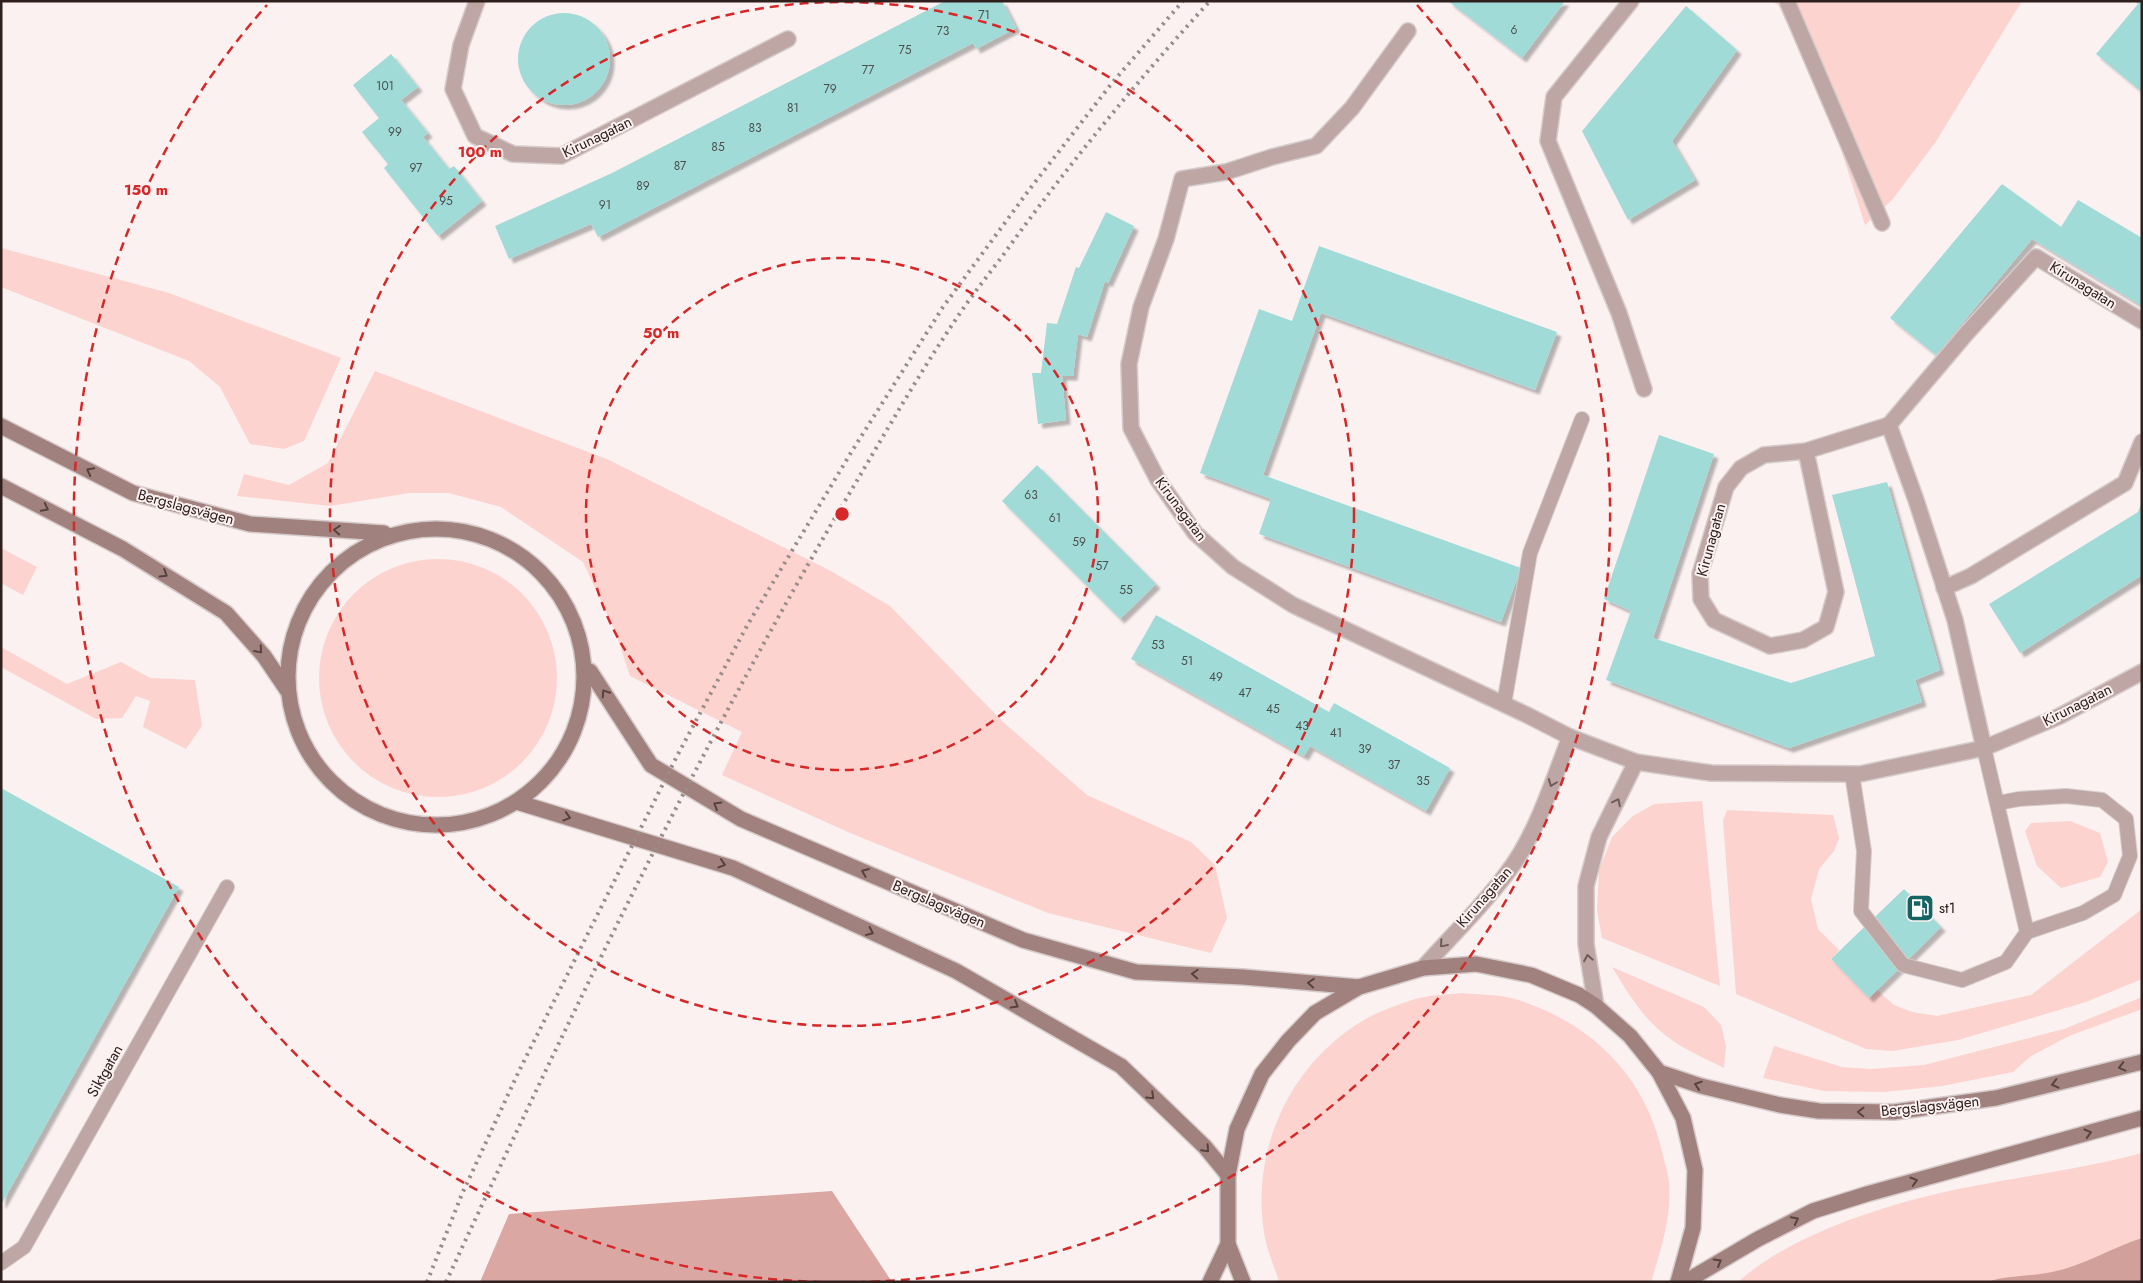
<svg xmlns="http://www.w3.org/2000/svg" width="2143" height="1283" font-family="Jost,sans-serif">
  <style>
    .green { fill: #fcd3ce }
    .forest { fill: #daa7a2 }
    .water { fill: #d2a09b }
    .building { fill: #a0dbd8; filter: url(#shadow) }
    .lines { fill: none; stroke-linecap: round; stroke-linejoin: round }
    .lane-casing { stroke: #d5cbca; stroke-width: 16 }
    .street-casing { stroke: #d5cbca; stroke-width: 18 }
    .secondary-casing { stroke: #d5cbca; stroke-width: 18 }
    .lane { stroke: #bda6a3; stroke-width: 14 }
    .street { stroke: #bda6a3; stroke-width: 15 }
    .secondary { stroke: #a1817d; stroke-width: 15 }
    .rail { stroke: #998d8b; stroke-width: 4; stroke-dasharray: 2.5 5; stroke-linecap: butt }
    .oneway { stroke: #57423f }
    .oneway2 { stroke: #6f5c5a }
    .ring { fill: none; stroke: #d62828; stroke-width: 2.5; stroke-dasharray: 9 6 }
    .labels { text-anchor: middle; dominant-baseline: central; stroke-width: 4; stroke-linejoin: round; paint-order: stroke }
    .number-label { font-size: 12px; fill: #4b4f4c }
    .street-label { font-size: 15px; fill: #2f201e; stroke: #faf1f0 }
    .poi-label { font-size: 15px; fill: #2f201e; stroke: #faf1f0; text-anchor: start }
    .centre { fill: #d62828; stroke: #faf1f0; stroke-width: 2.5 }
    .ring-label { font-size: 15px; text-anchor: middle; font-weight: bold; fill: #d62828; stroke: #faf1f0; stroke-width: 4; stroke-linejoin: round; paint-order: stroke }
  </style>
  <defs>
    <filter id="shadow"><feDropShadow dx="4.5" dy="4.5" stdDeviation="1" flood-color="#0004"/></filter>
  </defs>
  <rect width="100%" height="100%" fill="#faf1f0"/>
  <!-- green -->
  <g class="green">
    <polygon points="1772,1 2022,1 1935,143 1892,200 1865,225 1833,124 1779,6"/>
    <polygon points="1,248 169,293 341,358 304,441 284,449 250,444 220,387 189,361 1,287"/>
    <polygon points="375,371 609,460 831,571 890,606 1003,722 1087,795 1191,842 1215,865 1227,918 1211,953 1048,913 850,833 722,775 742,732 630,676 615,631 583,562 501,507 449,493 409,493 330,506 237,496 244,474 289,485 328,463"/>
    <polygon points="1,548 37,567 23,595 1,583"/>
    <circle cx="438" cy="678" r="119"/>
    <polygon points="1,647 67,684 121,662 150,678 195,680 202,726 186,749 143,727 150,701 136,696 122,718 96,719 1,667"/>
    <polygon points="1702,801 1720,986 1602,938 1597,910 1599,870 1612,837 1633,816 1654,804"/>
    <polygon points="1727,810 1833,815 1839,838 1834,851 1819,869 1811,899 1818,929 1839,950 1831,959 1869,998 1877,990 1894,1005 1912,1012 1937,1016 2031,995 2142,909 2142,979 2086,1002 1958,1040 1892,1051 1866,1049 1736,994 1723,821"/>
    <polygon points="2070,821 2100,833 2108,862 2100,877 2061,888 2037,866 2025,831 2031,823"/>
    <path d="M1612 967 1704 1007 1721 1025 1726 1046 1724 1068C1702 1057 1676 1046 1658 1029 1639 1012 1625 988 1612 967Z"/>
    <path d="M1462 993C1479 995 1499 994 1515 999 1591 1022 1647 1077 1663 1156 1665 1164 1668 1173 1669 1182 1672 1216 1661 1249 1651 1282H1279C1275 1268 1268 1253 1265 1238 1249 1153 1289 1064 1364 1020 1377 1012 1395 1006 1409 1001 1425 995 1445 995 1462 993Z"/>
    <polygon points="2142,997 2142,1009 2069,1036 2031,1056 2013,1072 1942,1086 1885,1092 1824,1091 1763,1078 1774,1046 1842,1067 1871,1069 1924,1065 2064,1029"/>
    <path d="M2142 1153V1282H1738C1765 1258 1796 1242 1829 1228 1875 1209 1925 1195 1974 1186 2030 1175 2087 1168 2142 1153Z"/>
  </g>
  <!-- forest -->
  <polygon class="forest" points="832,1191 892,1282 480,1282 509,1214"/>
  <!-- water -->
  <path class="water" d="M2142 1238V1282H1987C2009 1275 2030 1277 2052 1272 2083 1266 2111 1248 2142 1238Z"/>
  <!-- building -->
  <g class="building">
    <polygon points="945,1 1002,1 1016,28 976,49 973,43 598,237 591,224 509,259 495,226 612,173"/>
    <polygon points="1448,1 1565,1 1522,58"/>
    <polygon points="2134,1 2142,1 2142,92 2096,54 2138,4"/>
    <polygon points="1686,6 1737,50 1672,141 1695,180 1628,220 1582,131"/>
    <circle cx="564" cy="59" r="46"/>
    <polygon points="391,54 418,87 401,100 428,133 423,137 449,169 454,166 482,201 438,236 384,168 388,164 362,132 379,118 353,85"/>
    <polygon points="2002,184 2061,227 2078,200 2142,238 2142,306 2032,239 1936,355 1890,318"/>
    <polygon points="1106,212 1134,226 1108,283 1105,281 1087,337 1078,334 1073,376 1062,376 1066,420 1038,424 1032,373 1041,373 1047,323 1057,324 1076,267 1079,268"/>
    <polygon points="1319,246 1557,332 1535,390 1321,313 1263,475 1521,568 1501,622 1259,534 1271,499 1200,473 1259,309 1292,321"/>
    <polygon points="1659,435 1714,454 1653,638 1791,683 1875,656 1832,495 1887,482 1940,670 1915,680 1922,702 1789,748 1606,680 1631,611 1604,599"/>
    <polygon points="1037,465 1156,584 1120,619 1002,501"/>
    <polygon points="2142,502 2142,575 2020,653 1989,604 2138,512"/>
    <polygon points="1156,615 1329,712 1334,703 1450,768 1426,811 1310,746 1304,756 1131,659"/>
    <polygon points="1,788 179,887 1,1205"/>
    <polygon points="1904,889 1941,927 1869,998 1831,959"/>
  </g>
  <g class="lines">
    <defs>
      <g id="lane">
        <polyline points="1504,704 1530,553 1582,419"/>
        <polyline points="1852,774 1864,851 1861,911 1903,965 1962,980 2006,962 2027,932 1984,748"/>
        <polyline points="1998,803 2019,799 2066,796 2102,800 2126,819 2130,856 2114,895 2083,913 2027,932"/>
        <polyline points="1,1263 24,1247 227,887"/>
      </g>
      <g id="street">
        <polyline points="477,1 461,45 453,89 475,136 513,154 561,156 788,39"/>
        <polyline points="1631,1 1554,97 1548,141 1619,313 1644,389"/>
        <polyline points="1787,1 1882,223"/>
        <polyline points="1408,31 1352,108 1316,146 1272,157 1226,172 1182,179 1166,239 1141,307 1129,364 1131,428 1158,480 1195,533 1233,567 1293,605 1527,715 1570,737 1636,762 1711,773 1860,774 1984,748 2060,716 2142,672"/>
        <polyline points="1889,425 1966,334 2036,257 2142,321"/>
        <polyline points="1806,451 1836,592 1826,627 1803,640 1770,646 1714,620 1701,599 1700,574 1726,487 1741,468 1764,455 1806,451 1889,425 1916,500 1955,620 1984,748"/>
        <polyline points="1944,588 1971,576 2125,483 2142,442"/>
        <path d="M1423 968C1451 936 1482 907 1507 873 1537 834 1552 782 1570 737"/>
        <polyline points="1596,1006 1586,944 1586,886 1599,837 1636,762"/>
      </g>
      <g id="secondary">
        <polyline points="1,426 133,493 250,524 384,533"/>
        <polyline points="1,486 123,549 226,613 264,656 287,690"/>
        <circle cx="436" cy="677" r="148"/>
        <polyline points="590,671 651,765 741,819 1023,940 1136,972 1243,977 1359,987"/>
        <polyline points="520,803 733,868 956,971 1121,1066 1205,1147 1228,1175"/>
        <polyline points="1659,1072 1701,1086 1780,1105 1819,1111 1894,1112 1996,1098 2142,1062"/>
        <polyline points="1210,1282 1228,1244"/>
        <polyline points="1243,1282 1228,1244 1228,1175 1237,1129 1262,1074 1288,1041 1315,1013 1359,987 1423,968 1476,964 1531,975 1579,995 1596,1006 1630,1036 1659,1072 1683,1118 1695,1170 1693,1228 1678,1282"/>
        <polyline points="1685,1282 1758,1239 1813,1211 1867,1194 2142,1118"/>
      </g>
    </defs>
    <!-- lane casing -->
    <use href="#lane" class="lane-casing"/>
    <!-- street casing -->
    <use href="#street" class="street-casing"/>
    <!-- secondary casing -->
    <use href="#secondary" class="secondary-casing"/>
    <!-- lane -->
    <use href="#lane" class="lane"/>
    <!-- street -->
    <use href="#street" class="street"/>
    <!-- secondary -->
    <use href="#secondary" class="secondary"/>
    <!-- rail -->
    <g class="rail">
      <polyline points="427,1282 462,1194 519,1071 677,756 748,624 852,451 943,307 1029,190 1112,83 1183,1"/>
      <path d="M446 1282C568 1020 693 760 839 511 876 449 912 385 952 325 967 302 984 280 1001 258 1065 169 1135 83 1210 1"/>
    </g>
  </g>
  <!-- one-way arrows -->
  <defs><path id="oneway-chevron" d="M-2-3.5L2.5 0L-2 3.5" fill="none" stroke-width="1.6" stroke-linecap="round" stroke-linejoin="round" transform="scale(1.25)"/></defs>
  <g class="oneway">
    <use href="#oneway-chevron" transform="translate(90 471) rotate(-153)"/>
    <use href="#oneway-chevron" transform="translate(45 508) rotate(27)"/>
    <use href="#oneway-chevron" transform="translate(337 530) rotate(-176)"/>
    <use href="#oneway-chevron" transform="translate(164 574) rotate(32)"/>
    <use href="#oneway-chevron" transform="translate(259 650) rotate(49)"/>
    <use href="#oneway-chevron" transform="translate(605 693) rotate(-123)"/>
    <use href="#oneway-chevron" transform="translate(717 805) rotate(-149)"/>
    <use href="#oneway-chevron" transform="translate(567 817) rotate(17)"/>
    <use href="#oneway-chevron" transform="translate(722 864) rotate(17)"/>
    <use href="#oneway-chevron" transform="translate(865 872) rotate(-157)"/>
    <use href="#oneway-chevron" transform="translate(870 932) rotate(25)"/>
    <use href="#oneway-chevron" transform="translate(1195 974) rotate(-177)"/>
    <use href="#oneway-chevron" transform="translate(1311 983) rotate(-175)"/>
    <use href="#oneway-chevron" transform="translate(1015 1005) rotate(30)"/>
    <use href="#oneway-chevron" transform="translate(2122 1067) rotate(165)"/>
    <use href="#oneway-chevron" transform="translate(2055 1084) rotate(166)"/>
    <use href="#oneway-chevron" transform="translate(1698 1085) rotate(-162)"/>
    <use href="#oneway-chevron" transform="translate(1151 1096) rotate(44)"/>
    <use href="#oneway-chevron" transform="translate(1861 1112) rotate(-179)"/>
    <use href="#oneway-chevron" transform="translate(2088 1133) rotate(-16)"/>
    <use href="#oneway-chevron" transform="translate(1206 1149) rotate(47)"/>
    <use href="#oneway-chevron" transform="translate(1914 1181) rotate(-16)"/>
    <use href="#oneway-chevron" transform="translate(1795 1220) rotate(-27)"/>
    <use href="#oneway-chevron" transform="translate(1718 1262) rotate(-30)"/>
  </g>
  <g class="oneway2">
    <use href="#oneway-chevron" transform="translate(1552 783) rotate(111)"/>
    <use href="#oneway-chevron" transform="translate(1617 802) rotate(-64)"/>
    <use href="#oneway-chevron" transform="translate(1443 944) rotate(131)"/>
    <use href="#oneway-chevron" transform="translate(1588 958) rotate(-100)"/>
  </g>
  <!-- distance rings -->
  <g class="ring">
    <circle cx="842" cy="514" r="256"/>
    <circle cx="842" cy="514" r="512"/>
    <path d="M822 1282A768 768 0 0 1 267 5M1417 5A768 768 0 0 1 862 1282"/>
  </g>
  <!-- icons -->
  <defs>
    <symbol id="fuel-square" viewBox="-11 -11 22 22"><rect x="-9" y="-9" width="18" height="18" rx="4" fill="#156463" stroke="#faf1f0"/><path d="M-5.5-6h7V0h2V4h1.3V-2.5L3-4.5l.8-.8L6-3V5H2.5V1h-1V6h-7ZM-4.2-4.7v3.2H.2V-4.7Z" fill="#fff"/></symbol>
  </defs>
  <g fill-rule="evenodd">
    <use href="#fuel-square" x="1904" y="892" width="32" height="32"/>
  </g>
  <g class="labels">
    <!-- number labels -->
    <g class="number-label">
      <text x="984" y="15">71</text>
      <text x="1514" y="30">6</text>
      <text x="943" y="31">73</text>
      <text x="905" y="50">75</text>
      <text x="868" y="70">77</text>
      <text x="385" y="86">101</text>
      <text x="830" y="89">79</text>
      <text x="793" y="108">81</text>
      <text x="755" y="128">83</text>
      <text x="395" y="132">99</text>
      <text x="718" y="147">85</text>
      <text x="680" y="166">87</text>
      <text x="416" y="168">97</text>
      <text x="643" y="186">89</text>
      <text x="446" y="201">95</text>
      <text x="605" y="205">91</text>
      <text x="1031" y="495">63</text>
      <text x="1055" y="518">61</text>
      <text x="1079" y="542">59</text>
      <text x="1102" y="566">57</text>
      <text x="1126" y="590">55</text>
      <text x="1158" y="645">53</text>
      <text x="1187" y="661">51</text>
      <text x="1216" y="677">49</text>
      <text x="1245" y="693">47</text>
      <text x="1273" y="709">45</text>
      <text x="1302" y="726">43</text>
      <text x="1336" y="733">41</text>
      <text x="1365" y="749">39</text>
      <text x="1394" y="765">37</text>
      <text x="1423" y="781">35</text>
    </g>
    <!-- street labels -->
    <g class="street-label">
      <text transform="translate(597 137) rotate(-26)">Kirunagatan</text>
      <text transform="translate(2083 285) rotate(32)">Kirunagatan</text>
      <text transform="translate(186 507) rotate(15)">Bergslagsvägen</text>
      <text transform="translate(1181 509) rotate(53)">Kirunagatan</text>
      <text transform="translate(1711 540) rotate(-75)">Kirunagatan</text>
      <text transform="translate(2077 705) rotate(-27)">Kirunagatan</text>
      <text transform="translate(1484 897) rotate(-49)">Kirunagatan</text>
      <text transform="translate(939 904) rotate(23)">Bergslagsvägen</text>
      <text transform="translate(105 1071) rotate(-61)">Siktgatan</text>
      <text transform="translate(1930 1106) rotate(-6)">Bergslagsvägen</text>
    </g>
    <!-- poi labels -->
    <g class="poi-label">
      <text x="1939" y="908">st1</text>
    </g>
  </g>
  <circle cx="842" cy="514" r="8" class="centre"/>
  <g class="ring-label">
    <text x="480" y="157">100 m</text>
    <text x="146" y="195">150 m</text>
    <text x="661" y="338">50 m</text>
  </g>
  <!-- border -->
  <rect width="2143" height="1283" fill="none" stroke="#2f201e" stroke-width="5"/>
</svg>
